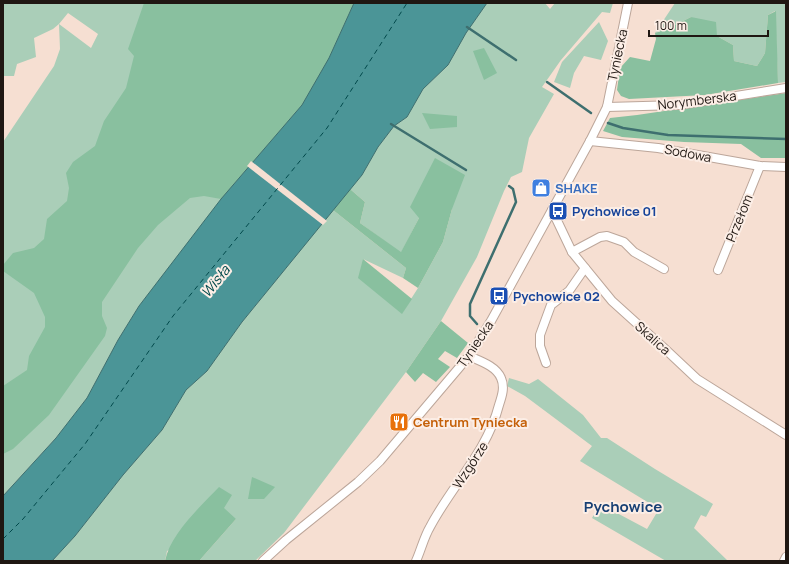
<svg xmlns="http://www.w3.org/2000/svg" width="789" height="564" font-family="Manrope,sans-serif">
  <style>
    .green { fill: #aaceb8; fill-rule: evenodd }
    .forest { fill: #89c09f }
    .water { fill: #4b9597; stroke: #3e6f6f }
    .pier { fill: #f6dfd2 }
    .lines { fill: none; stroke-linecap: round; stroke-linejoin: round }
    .stream { stroke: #3e6f6f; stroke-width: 2.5 }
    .ferry { stroke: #01494b; stroke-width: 1; stroke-dasharray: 5 4; stroke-linecap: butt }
    .minor-casing { stroke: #bca69a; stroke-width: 10 }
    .minor { stroke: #fff; stroke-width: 8 }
    .labels { text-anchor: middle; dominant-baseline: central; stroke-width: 4; stroke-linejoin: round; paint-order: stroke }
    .street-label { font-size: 13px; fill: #1f1712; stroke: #fceee6 }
    .shop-label { font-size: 13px; font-weight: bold; fill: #366cbe; stroke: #fceee6; text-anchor: start }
    .transit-label { font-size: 13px; font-weight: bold; fill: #164399; stroke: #fceee6; text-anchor: start }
    .food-label { font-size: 13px; font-weight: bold; fill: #c56008; stroke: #fceee6; text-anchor: start }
    .water-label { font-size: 14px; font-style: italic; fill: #01494b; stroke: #fceee6 }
    .quarter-label { font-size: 15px; font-weight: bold; fill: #184074; stroke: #fceee6 }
  </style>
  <rect width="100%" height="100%" fill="#f6dfd2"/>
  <!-- green -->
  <g class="green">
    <path d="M3 3H353L308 100 139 306 118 340 87 398 62 431 3 496V142L54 66 60 49 59 24 53 29 34 38 36 57 17 64 14 76H3ZM68 13 98 34 91 48 59 24Z"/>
    <polygon points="487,3 545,3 550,9 555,3 613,3 610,13 602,12 561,60 542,87 554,94 529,138 522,172 511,177 504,191 477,257 441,321 406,372 284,533 255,561 199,561 236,519 167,551 165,561 52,561 75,536 123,475 162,430 186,390 207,371 242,322 333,210 406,268 403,278 363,259 402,313 418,288 443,242 452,209 419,218 401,253 360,223 365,202 350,189 362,175 378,147 394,126 407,117 423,89 448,65 466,33"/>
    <polygon points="675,3 786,3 786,82 778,83 775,11 768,15 765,53 757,66 734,61 733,45 717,36 691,17 667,29 655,33"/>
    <polygon points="599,22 608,41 601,60 584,56 574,73 570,88 554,82 562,62"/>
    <polygon points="509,378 529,384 538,379 583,415 601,438 607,438 655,469 713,504 706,517 701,515 694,528 728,561 666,561 592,518 600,504 647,529 659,509 580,461 592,446 525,396 507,386"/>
  </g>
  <!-- forest -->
  <g class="forest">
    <polygon points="144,3 354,3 329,59 302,105 221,199 204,196 190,198 158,225 138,248 102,302 102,316 107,328 105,336 49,415 13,449 3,454 3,386 27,370 29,356 45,327 45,317 34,293 3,271 3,265 13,253 34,248 44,239 47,219 67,201 69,188 66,173 73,162 95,146 104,121 126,88 134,56 128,49"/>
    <polygon points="776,11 778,83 705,95 629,99 621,96 617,90 620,68 630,57 650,61 656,39 655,33 667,29 691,17 716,22 717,36 733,45 734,61 757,66 765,53 768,15"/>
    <polygon points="484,48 497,73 484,80 473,51"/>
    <polygon points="786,93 786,158 761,158 741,144 684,142 622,137 603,131 610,118 637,115"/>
    <polygon points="422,113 457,116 457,127 430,129"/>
    <polygon points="435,158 465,175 452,209 443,242 418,288 403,278 406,268 333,210 350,189 365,202 360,223 401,252 419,218 410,207"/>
    <polygon points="363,259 412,299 402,314 358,278"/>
    <polygon points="441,321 468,343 457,358 445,351 438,359 450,367 436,382 423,373 415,382 406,372"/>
    <polygon points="252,477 275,487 264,499 248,499"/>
    <path d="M219 487 232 495 224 508 236 519 199 561H165C170 534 201 506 219 487Z"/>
  </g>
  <!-- water -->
  <polygon class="water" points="354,3 487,3 466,33 448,65 423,89 407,117 394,126 378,147 362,175 242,322 207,371 186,390 162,430 123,475 75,536 52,561 3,561 3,496 56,438 87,398 118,340 139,306 221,199 302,105 329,58"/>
  <!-- pier -->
  <polygon class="pier" points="251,161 327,221 323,225 247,166"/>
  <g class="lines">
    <!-- stream -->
    <g class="stream">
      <polyline points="467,27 516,60"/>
      <polyline points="547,82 591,113"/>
      <polyline points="608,123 623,128 668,135 786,139"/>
      <polyline points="391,124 466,170"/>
      <polyline points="477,324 470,316 470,304 516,202 513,189 509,186"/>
    </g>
    <!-- ferry -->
    <polyline class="ferry" points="3,539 23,519 85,444 173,316 327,128 407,3"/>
    <defs>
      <g id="minor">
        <polyline points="607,107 679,105 786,88"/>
        <polyline points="590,141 658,148 760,166 786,167"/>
        <polyline points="552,210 572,252 612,301 664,348 697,379 786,435"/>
        <polyline points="572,252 600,237 607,236 624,242 634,252 664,269"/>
        <polyline points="718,270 760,166"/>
        <polyline points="546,363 540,346 540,335 551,305 569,291 585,268"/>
        <polyline points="263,561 286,540 358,482 380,461 469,356 491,321 590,141 607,107 628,3"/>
        <path d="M416 561C421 550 424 537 430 527 452 485 487 452 499 405 502 396 505 387 501 378 496 366 480 361 469 356"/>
        <polyline points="784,561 786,557"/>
      </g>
    </defs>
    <!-- minor casing -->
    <use href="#minor" class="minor-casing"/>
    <!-- minor -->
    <use href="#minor" class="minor"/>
  </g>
  <!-- icons -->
  <defs>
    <symbol id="shop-square" viewBox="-11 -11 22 22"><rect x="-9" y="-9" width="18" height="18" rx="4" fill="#3f7fe0" stroke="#fceee6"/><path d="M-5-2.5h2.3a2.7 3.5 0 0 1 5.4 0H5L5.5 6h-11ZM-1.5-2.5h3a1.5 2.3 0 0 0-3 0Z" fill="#fff"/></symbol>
    <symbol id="bus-square" viewBox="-11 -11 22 22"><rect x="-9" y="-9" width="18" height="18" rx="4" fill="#1a4fb4" stroke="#fceee6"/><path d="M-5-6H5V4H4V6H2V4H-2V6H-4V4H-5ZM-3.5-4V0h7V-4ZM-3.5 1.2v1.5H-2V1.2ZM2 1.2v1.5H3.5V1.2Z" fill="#fff"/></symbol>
    <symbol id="restaurant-square" viewBox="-11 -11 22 22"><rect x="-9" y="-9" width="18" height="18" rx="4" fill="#e8710a" stroke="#fceee6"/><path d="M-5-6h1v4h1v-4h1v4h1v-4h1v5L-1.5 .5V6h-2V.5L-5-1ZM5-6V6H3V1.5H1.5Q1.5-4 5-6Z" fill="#fff"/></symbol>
  </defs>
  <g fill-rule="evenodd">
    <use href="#shop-square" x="530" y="177" width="22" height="22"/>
    <use href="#bus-square" x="547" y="200" width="22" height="22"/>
    <use href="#bus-square" x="488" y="285" width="22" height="22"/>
    <use href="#restaurant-square" x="388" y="411" width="22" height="22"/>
  </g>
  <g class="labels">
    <!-- street labels -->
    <g class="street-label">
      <text transform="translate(617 55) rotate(-78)">Tyniecka</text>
      <text transform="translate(697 100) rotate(-7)">Norymberska</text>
      <text transform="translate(688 153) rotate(11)">Sodowa</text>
      <text transform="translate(739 218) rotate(-68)">Przełom</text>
      <text transform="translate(653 338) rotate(42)">Skalica</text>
      <text transform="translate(475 344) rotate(-56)">Tyniecka</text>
      <text transform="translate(470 465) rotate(-57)">Wzgórze</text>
    </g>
    <!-- shop labels -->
    <g class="shop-label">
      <text x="555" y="188">SHAKE</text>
    </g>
    <!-- transit labels -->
    <g class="transit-label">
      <text x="572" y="211">Pychowice 01</text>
      <text x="513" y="296">Pychowice 02</text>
    </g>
    <!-- food labels -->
    <g class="food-label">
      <text x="413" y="422">Centrum Tyniecka</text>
    </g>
    <!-- water labels -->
    <g class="water-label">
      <text transform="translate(215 281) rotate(-51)">Wisła</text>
    </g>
    <!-- quarter labels -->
    <g class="quarter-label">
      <text x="623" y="506">Pychowice</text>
    </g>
  </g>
  <!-- border -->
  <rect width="789" height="564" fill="none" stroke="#1f1712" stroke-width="8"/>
  <!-- scale -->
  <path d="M649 30v6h119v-6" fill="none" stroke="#1f1712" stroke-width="2"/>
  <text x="655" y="30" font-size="12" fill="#1f1712" stroke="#fceee6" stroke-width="3" paint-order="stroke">100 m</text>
</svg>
